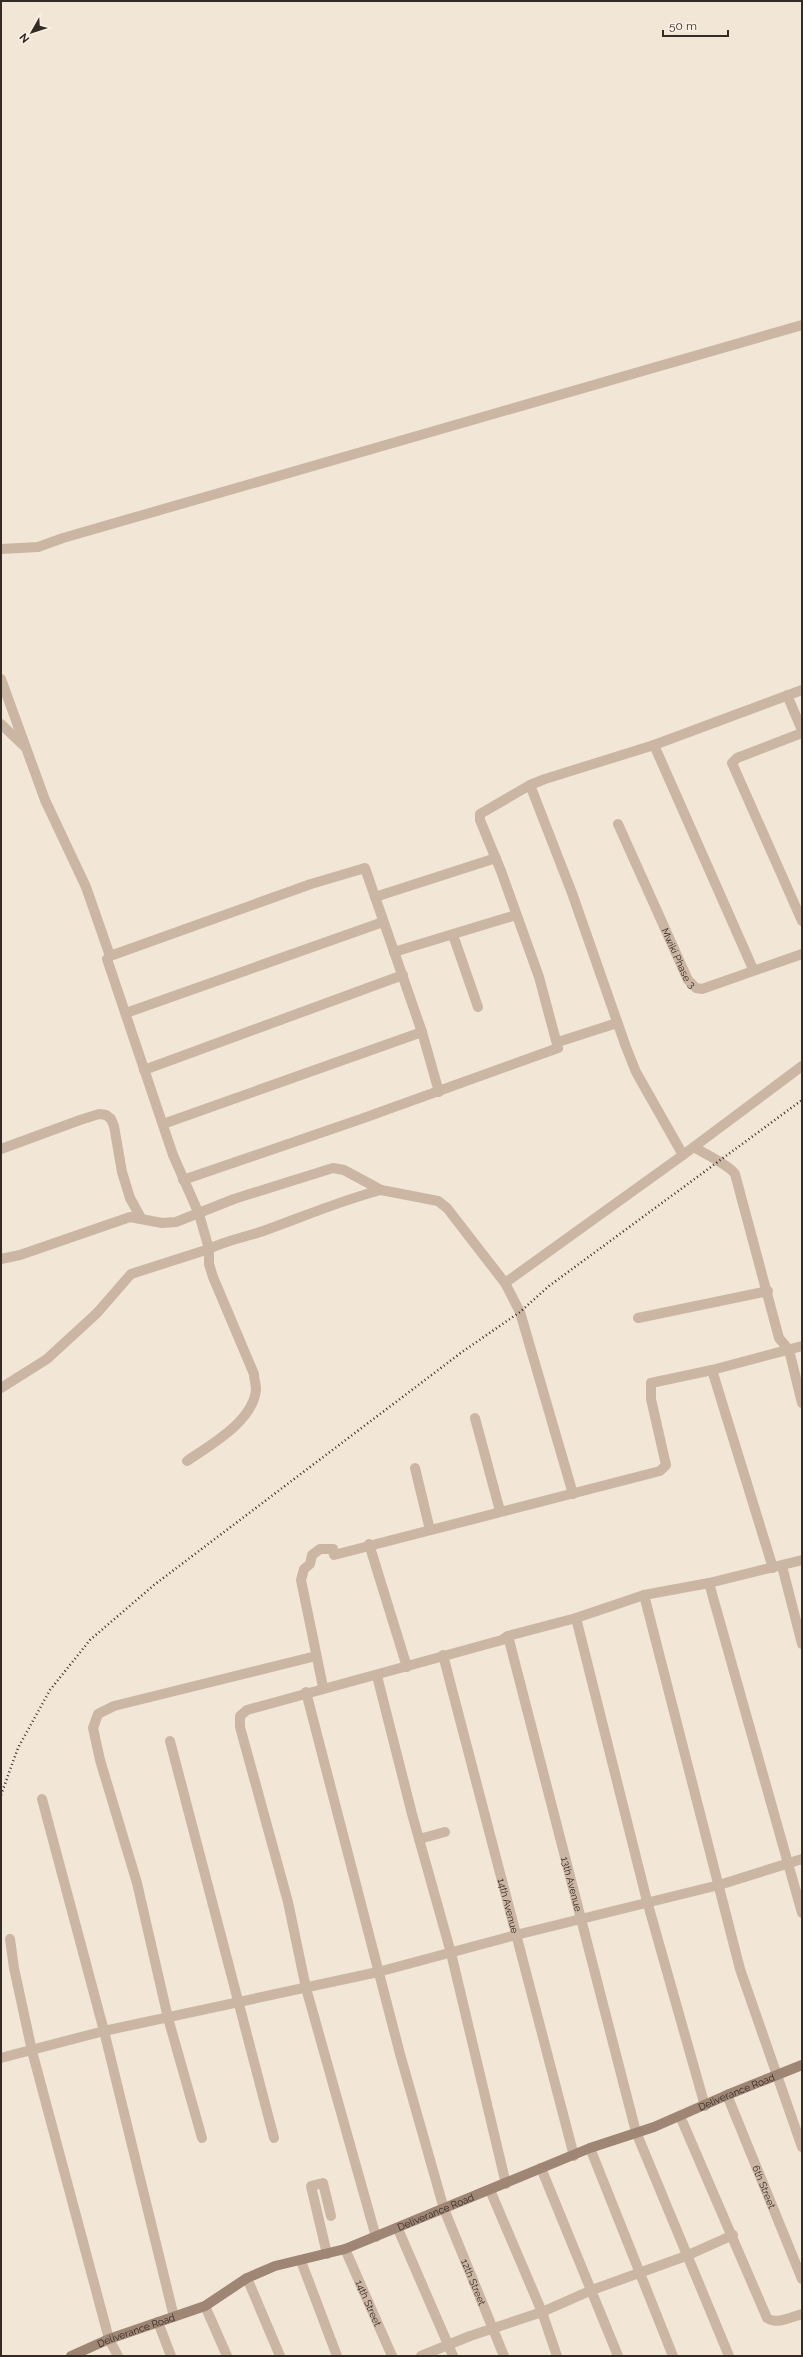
<svg xmlns="http://www.w3.org/2000/svg" width="803" height="2357" font-family="Raleway,sans-serif">
  <style>
    .lines { fill: none; stroke-linecap: round; stroke-linejoin: round }
    .street { stroke: #cbb6a3; stroke-width: 10 }
    .secondary { stroke: #9e8574; stroke-width: 10 }
    .rail { stroke: #352b25; stroke-width: 2.5; stroke-dasharray: 1 3; stroke-linecap: butt }
    .labels { text-anchor: middle; dominant-baseline: central; stroke-width: 3.5; stroke-linejoin: round; paint-order: stroke }
    .street-label { font-size: 10px; fill: #352b25; stroke: #faf0e3 }
  </style>
  <rect width="100%" height="100%" fill="#f2e6d7"/>
  <g class="lines">
    <!-- street -->
    <g class="street">
      <polyline points="1,549 38,547 63,538 802,325"/>
      <polyline points="1,679 45,800 86,887 110,956"/>
      <polyline points="787,695 802,730"/>
      <polyline points="1,724 25,747"/>
      <polyline points="802,733 737,758 732,763 802,921"/>
      <polyline points="654,745 753,969"/>
      <polyline points="530,785 572,893 626,1047 636,1072 683,1155"/>
      <path id="s1" d="M618 824 688 980 696 988 702 989 802 954"/>
      <polyline points="375,897 496,858"/>
      <polyline points="453,935 478,1007"/>
      <polyline points="394,952 516,915"/>
      <polyline points="126,1013 383,922"/>
      <polyline points="558,1042 617,1023"/>
      <polyline points="144,1070 403,975"/>
      <polyline points="163,1124 422,1032"/>
      <path d="M694 1147C705 1154 729 1165 735 1174L779 1338 789 1350 802 1403"/>
      <polyline points="1,1149 80,1120 99,1114 106,1115 111,1119 114,1126 122,1172 130,1198 141,1218"/>
      <polyline points="183,1180 361,1119 558,1048 539,977 501,871 480,820 480,814 530,785 545,779 654,745 802,690"/>
      <polyline points="1,1259 20,1255 130,1217 162,1223 176,1222 234,1199 333,1168 344,1170 381,1190 438,1201 447,1208 505,1283 520,1312 573,1494"/>
      <polyline points="505,1283 683,1155 802,1066"/>
      <polyline points="638,1318 768,1291"/>
      <polyline points="712,1370 773,1568"/>
      <polyline points="1,1388 47,1359 97,1313 131,1274 209,1249 199,1214 173,1155 107,959 110,956 311,884 365,868 422,1032 439,1092"/>
      <polyline points="475,1418 500,1511"/>
      <path d="M187 1461C210 1445 254 1421 256 1389 256 1384 254 1379 254 1374L213 1277 209 1264V1249C227 1240 247 1237 266 1230 305 1216 342 1200 381 1190"/>
      <polyline points="415,1468 430,1530"/>
      <polyline points="369,1544 407,1667"/>
      <polyline points="782,1566 802,1644"/>
      <polyline points="709,1583 802,1913"/>
      <polyline points="644,1595 740,1969 802,2147"/>
      <polyline points="576,1618 647,1901 705,2106"/>
      <path id="s2" d="M508 1636 636 2132 729 2356"/>
      <path id="s3" d="M443 1655 574 2156"/>
      <polyline points="377,1676 412,1814 451,1953 506,2184"/>
      <polyline points="323,1687 301,1580 304,1569 310,1564 312,1555 320,1549 333,1549 334,1555 660,1471 666,1465 651,1399 651,1383 712,1370 802,1346"/>
      <path id="s4" d="M306 1692 400 2054 444 2209 504 2356"/>
      <polyline points="170,1741 274,2138"/>
      <polyline points="42,1799 104,2031 174,2317"/>
      <polyline points="419,1839 445,1832"/>
      <polyline points="10,1939 14,1968 32,2051 109,2339 118,2356"/>
      <polyline points="1,2058 104,2031 378,1972 516,1935 719,1885 802,1859"/>
      <path id="s5" d="M727 2095 802 2279"/>
      <path d="M680 2116 767 2318C777 2325 791 2317 802 2314"/>
      <polyline points="202,2138 168,2018 137,1883 100,1760 93,1728 98,1714 114,1706 316,1656"/>
      <polyline points="590,2148 673,2356"/>
      <polyline points="541,2168 618,2356"/>
      <polyline points="490,2190 542,2312 557,2356"/>
      <polyline points="398,2229 453,2356"/>
      <polyline points="376,2237 306,1988 288,1902 240,1727 240,1716 247,1710 502,1640 508,1636 576,1618 644,1595 709,1583 802,1560"/>
      <path id="s6" d="M345 2249 392 2356"/>
      <polyline points="327,2254 311,2186 323,2183 331,2216"/>
      <polyline points="301,2261 337,2356"/>
      <polyline points="247,2278 280,2356"/>
      <polyline points="205,2306 227,2356"/>
      <polyline points="158,2322 171,2356"/>
      <polyline points="421,2356 470,2336 542,2312 592,2290 686,2256 733,2235"/>
    </g>
    <!-- secondary -->
    <path class="secondary" id="s7" d="M71 2356 109 2339 205 2306 247 2278 275 2266 345 2249 590 2148 654 2127 727 2095 802 2065"/>
    <!-- rail -->
    <polyline class="rail" points="1,1795 18,1748 50,1690 90,1640 154,1585 462,1352 520,1312 549,1286 802,1100"/>
  </g>
  <g class="labels">
    <!-- street labels -->
    <g class="street-label">
      <text stroke="none"><textPath href="#s1" startOffset="147">Mwiki Phase 3</textPath></text>
      <text stroke="none"><textPath href="#s2" startOffset="256">13th Avenue</textPath></text>
      <text stroke="none"><textPath href="#s3" startOffset="259">14th Avenue</textPath></text>
      <text stroke="none"><textPath href="#s7" startOffset="718">Deliverance Road</textPath></text>
      <text stroke="none"><textPath href="#s5" startOffset="99">6th Street</textPath></text>
      <text stroke="none"><textPath href="#s7" startOffset="394">Deliverance Road</textPath></text>
      <text stroke="none"><textPath href="#s4" startOffset="614">12th Street</textPath></text>
      <text stroke="none"><textPath href="#s6" startOffset="59">14th Street</textPath></text>
      <text stroke="none"><textPath href="#s7" startOffset="70">Deliverance Road</textPath></text>
    </g>
  </g>
  <!-- border -->
  <rect width="803" height="2357" fill="none" stroke="#352b25" stroke-width="4"/>
  <!-- north arrow -->
  <g transform="translate(32 32) rotate(231)" stroke="#faf0e3" stroke-width="3" paint-order="stroke">
  <path d="M0-3L7 15L0 10L-7 15Z" fill="#352b25"/>
  <text y="-6" font-size="11" font-weight="bold" text-anchor="middle" fill="#352b25">N</text>
  </g>
  <!-- scale -->
  <path d="M663 30v6h65v-6" fill="none" stroke="#352b25" stroke-width="2"/>
  <text x="669" y="30" font-size="12" fill="#352b25" stroke="#faf0e3" stroke-width="3" paint-order="stroke">50 m</text>
</svg>
